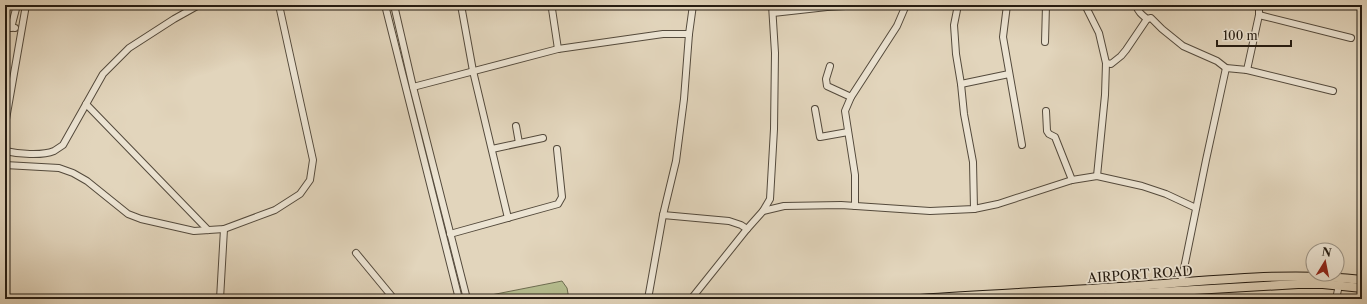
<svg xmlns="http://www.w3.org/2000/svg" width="1367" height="304" font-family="'Libre Caslon Text',serif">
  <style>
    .green { fill: #b5bd8f; stroke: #6d6c50 }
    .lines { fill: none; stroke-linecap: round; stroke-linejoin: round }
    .minor-casing { stroke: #544a3c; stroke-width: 8 }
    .major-casing { stroke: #251c12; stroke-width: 10 }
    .minor { stroke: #ece4d3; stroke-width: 6 }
    .major { stroke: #e2d5bc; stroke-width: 8 }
    .labels { text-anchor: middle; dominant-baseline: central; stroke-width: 3.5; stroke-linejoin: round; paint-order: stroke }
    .street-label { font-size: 13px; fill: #251c12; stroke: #ece4d3 }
  </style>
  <rect width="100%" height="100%" fill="#e2d5bc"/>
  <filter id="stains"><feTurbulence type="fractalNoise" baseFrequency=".005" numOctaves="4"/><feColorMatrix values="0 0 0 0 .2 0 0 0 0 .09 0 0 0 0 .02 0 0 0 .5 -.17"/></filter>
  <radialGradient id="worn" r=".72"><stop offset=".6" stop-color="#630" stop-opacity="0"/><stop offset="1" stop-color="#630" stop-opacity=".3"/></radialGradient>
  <!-- green -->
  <polygon class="green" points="562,281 567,288 569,299 488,299 488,297 491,295"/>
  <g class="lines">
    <defs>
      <g id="minor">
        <polyline points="385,5 459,299"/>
        <polyline points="394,5 413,87 467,299"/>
        <polyline points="461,5 473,71 508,218"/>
        <polyline points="552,5 552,9 558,49"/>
        <polyline points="958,5 954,25 956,54 961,84 964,114 973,162 974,209"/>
        <polyline points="1007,5 1003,37 1022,145"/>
        <polyline points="1085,5 1099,33 1106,63 1105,95 1097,176"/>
        <path d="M1136 5C1138 12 1142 15 1147 19L1151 18 1162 29 1183 46 1217 61 1226 68 1247 70 1333 91"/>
        <polyline points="773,13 827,7 864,5"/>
        <polyline points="1259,15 1351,38"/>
        <polyline points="5,26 15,28"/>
        <polyline points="11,28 17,5"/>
        <polyline points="1045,42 1046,5"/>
        <polyline points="1106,63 1111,64 1121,56 1126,50 1147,19"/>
        <polyline points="830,66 826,79 827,86 851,97"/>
        <polyline points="1247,70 1259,15 1259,5"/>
        <polyline points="961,84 1009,74"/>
        <polyline points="413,87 558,49 663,34 689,34"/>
        <polyline points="86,104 208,230"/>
        <polyline points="815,109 820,137 848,132"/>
        <polyline points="1046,111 1047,131 1049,134 1055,137 1072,180"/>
        <polyline points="5,125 26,5"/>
        <polyline points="516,126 519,143"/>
        <polyline points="492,149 543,138"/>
        <path d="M5 151C18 154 42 156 54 151 57 149 60 147 63 145L103 74 129 48 174 19 199 5"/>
        <polyline points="5,165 59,168 73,173 87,181 128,214 141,219 194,231 224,229 275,210 300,194 310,180 313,160 279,5"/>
        <polyline points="855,206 855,175 845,111 851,97 897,26 906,5"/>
        <polyline points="763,211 770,199 774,129 775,53 772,5"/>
        <polyline points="663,215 729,221 741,225 747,229"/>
        <polyline points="450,234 558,204 562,197 557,149"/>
        <polyline points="356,253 394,299"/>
        <polyline points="1181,283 1206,160 1226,68"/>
        <polyline points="220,299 224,229"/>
        <polyline points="648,299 663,215 676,161 684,99 689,34 693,5"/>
        <polyline points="691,299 747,229 763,211 784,206 841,205 930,211 974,209 998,204 1072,180 1097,176 1142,186 1166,194 1196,208"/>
        <polyline points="1336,299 1339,285"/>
      </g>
      <g id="major">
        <path d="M920 299C992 294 1064 291 1135 286 1210 281 1287 271 1362 280"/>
        <polyline points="1039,299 1298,284 1323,284 1362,288"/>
      </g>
    </defs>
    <!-- minor casing -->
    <use href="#minor" class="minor-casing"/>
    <!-- major casing -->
    <use href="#major" class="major-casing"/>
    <!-- minor -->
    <use href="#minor" class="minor"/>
    <!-- major -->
    <use href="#major" class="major"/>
  </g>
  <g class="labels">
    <!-- street labels -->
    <g class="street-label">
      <text transform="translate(1140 274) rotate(-4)">AIRPORT ROAD</text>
    </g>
  </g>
  <!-- margin -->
  <rect width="1367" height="304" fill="none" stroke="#e2d5bc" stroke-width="20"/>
  <rect x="6" y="6" width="1355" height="292" fill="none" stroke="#251c12" stroke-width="2"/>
  <rect x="10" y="10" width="1347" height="284" fill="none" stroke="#251c12"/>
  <!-- north arrow -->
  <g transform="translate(1325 262) rotate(10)"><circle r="19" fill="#ece4d3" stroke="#9c9486"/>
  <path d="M0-3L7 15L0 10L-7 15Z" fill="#8f2418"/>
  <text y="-6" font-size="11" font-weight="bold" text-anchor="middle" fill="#251c12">N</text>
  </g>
  <!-- scale -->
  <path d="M1217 40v6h74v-6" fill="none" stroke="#251c12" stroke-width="2"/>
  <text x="1223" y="40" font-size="12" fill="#251c12" stroke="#ece4d3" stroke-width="3" paint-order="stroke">100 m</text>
  <rect width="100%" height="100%" filter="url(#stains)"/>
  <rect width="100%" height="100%" fill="url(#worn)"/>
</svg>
